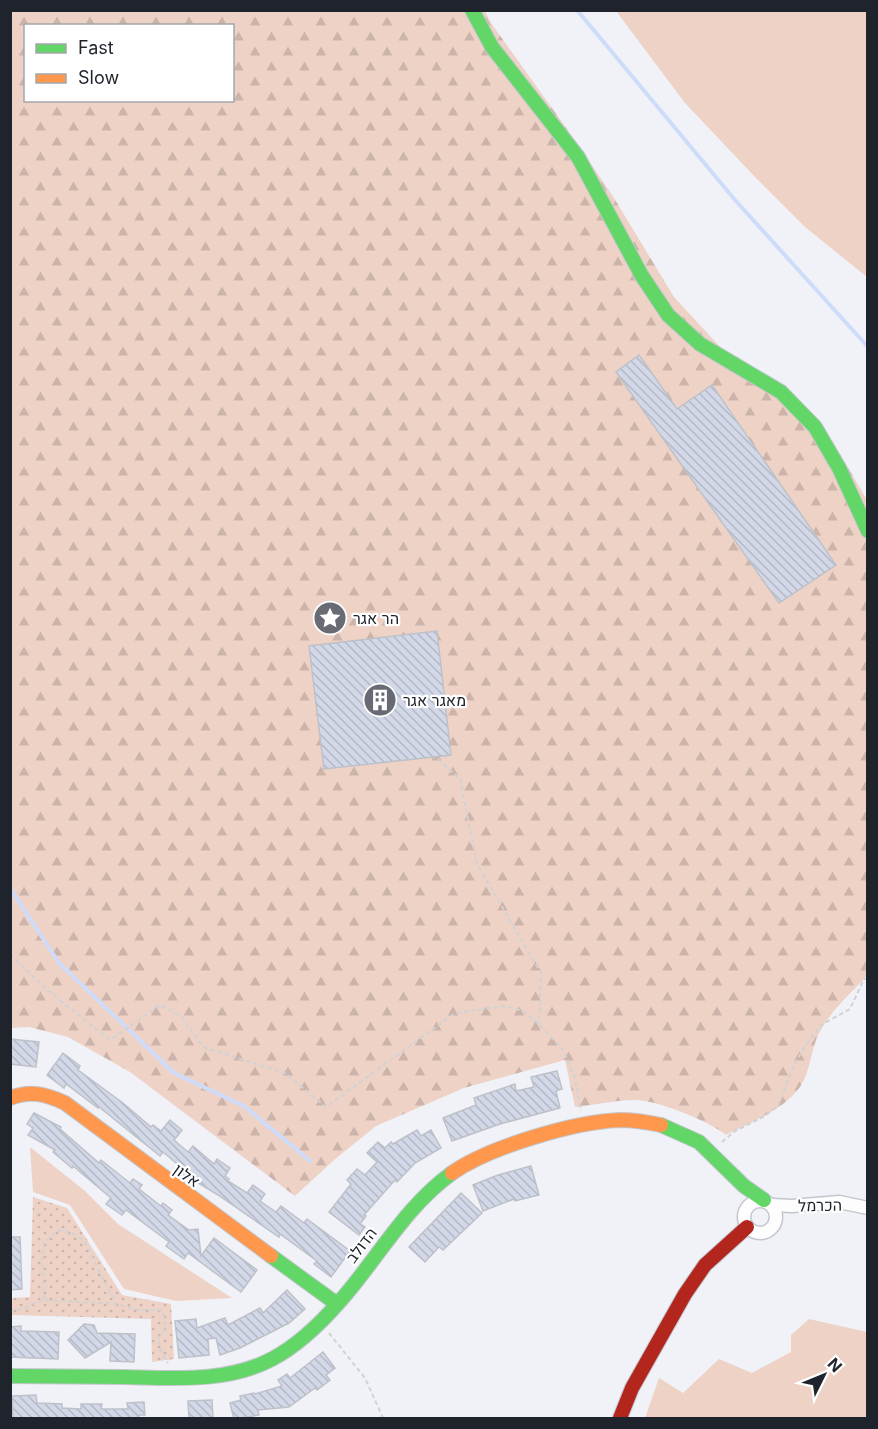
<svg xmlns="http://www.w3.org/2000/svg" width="878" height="1429" font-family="Inter,Heebo,sans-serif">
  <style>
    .grass { fill: #eed2c6 }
    .forest { fill: url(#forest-firs); fill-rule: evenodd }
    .park { fill: url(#park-dots) }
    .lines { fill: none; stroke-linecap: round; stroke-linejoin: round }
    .stream { stroke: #cedbf9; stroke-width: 4 }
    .building { fill: url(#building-back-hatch); stroke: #bec1c8; stroke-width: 1.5 }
    .street-casing { stroke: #c3c6cd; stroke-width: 15 }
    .fast-casing { stroke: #c3c6cd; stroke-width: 16 }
    .slow-casing { stroke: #c3c6cd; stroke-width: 16 }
    .jam-casing { stroke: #c3c6cd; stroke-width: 16 }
    .path { stroke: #d1d2d4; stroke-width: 2; stroke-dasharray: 4.5 3; stroke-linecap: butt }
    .street { stroke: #fdfdfe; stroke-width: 12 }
    .fast { stroke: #63d668; stroke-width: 14 }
    .slow { stroke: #ff974d; stroke-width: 14 }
    .jam { stroke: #b3261e; stroke-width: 14 }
    .labels { text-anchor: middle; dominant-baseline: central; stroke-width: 4.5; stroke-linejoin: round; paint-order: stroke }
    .poi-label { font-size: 16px; fill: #1f232c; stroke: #fff; text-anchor: start }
    .street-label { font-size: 16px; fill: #1f232c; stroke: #fff }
  </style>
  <defs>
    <pattern id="forest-firs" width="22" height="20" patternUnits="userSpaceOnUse" patternTransform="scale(1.5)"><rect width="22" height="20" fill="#eed2c6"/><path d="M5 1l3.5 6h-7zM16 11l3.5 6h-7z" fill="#ccb4aa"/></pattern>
    <pattern id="park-dots" width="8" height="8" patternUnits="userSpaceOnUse" patternTransform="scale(1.5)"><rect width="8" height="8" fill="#eed2c6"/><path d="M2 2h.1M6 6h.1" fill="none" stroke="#ccb4aa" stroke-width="1.8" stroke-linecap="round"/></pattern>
    <pattern id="building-back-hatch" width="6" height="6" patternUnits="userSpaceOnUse" patternTransform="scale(1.5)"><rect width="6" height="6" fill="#d2d8e8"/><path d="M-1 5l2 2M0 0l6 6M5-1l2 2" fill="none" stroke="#b4b9c7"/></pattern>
  </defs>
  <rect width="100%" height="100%" fill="#f0f2f8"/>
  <!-- grass -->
  <g class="grass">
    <polygon points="616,11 867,11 867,277 805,227 755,177 685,103"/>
    <polygon points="30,1147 85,1191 118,1224 232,1298 176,1301 124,1289 70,1205 33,1192"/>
    <polygon points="809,1319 867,1332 867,1418 645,1418 659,1378 683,1393 719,1359 752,1373 791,1352 791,1335"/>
  </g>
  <!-- forest -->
  <path class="forest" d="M10 11H485L491 23 577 143 614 198 674 297 722 349 833 442 867 500V976C849 995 826 1015 816 1040 810 1057 809 1078 796 1092 778 1112 750 1123 726 1135 709 1121 657 1100 635 1100 616 1100 595 1105 575 1107L565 1060 464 1088 376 1126 334 1160 295 1196 130 1072 68 1037 29 1027 11 1028ZM26 26H232V100H26Z"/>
  <!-- park -->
  <polygon class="park" points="33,1197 67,1208 122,1295 171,1304 174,1359 152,1362 151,1319 11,1315 11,1298 30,1297"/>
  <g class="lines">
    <!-- stream -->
    <g class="stream">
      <polyline points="577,10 735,200 868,347"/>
      <polyline points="10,888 59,963 174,1073 244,1106 310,1161"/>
    </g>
  </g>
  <!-- building -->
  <g class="building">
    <polygon points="639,355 677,409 712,385 836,565 779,603 616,372"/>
    <polygon points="437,631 451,755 324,769 309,646"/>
    <polygon points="10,1039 39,1042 36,1067 10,1064"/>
    <polygon points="63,1053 80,1066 78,1070 123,1103 151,1127 153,1125 161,1131 170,1120 182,1130 174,1140 188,1152 193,1146 214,1164 217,1159 230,1168 225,1176 229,1179 228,1181 247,1193 253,1185 265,1194 260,1201 276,1212 281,1206 304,1223 307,1219 350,1251 331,1277 314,1264 317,1261 280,1234 279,1237 218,1195 192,1179 190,1180 179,1171 182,1168 163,1152 160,1156 99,1107 98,1108 66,1084 64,1088 47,1075"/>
    <polygon points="557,1071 562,1089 556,1091 560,1108 500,1124 452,1141 443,1118 476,1105 474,1098 515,1084 516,1091 534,1087 531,1077"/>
    <polygon points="34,1113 61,1127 60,1129 99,1163 101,1160 130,1183 133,1179 142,1185 139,1189 161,1206 163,1203 172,1210 168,1215 189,1230 198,1229 201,1256 214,1238 257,1270 241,1292 188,1253 184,1259 166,1246 169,1242 126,1210 122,1215 106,1204 111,1198 73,1166 72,1168 53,1152 55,1150 28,1135 33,1128 27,1124"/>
    <polygon points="417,1130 421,1136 431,1130 441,1148 415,1163 397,1182 395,1180 364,1215 366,1216 360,1224 365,1227 359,1235 329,1212 351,1184 347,1180 357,1169 365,1175 377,1162 367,1153 378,1142 385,1148 391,1142 393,1144"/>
    <polygon points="531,1166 539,1195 515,1201 514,1199 483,1211 473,1185 498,1175"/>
    <polygon points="461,1193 482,1213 443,1250 439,1247 425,1262 409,1247"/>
    <polygon points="10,1237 20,1237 22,1289 10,1290"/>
    <polygon points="287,1290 305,1309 289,1323 240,1348 220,1355 216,1338 208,1339 209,1355 179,1358 175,1321 196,1319 197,1328 225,1318 228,1325 260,1308 263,1313"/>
    <polygon points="84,1324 94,1325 97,1333 135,1334 134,1362 110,1361 111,1342 85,1358 68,1340"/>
    <polygon points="21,1326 21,1331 59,1332 58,1359 10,1357 10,1327"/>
    <polygon points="323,1352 335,1368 326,1375 330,1380 317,1390 315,1388 289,1407 258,1410 259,1415 234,1419 230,1403 241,1400 240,1396 254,1393 255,1394 282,1386 278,1380 287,1374 290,1378"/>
    <polygon points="36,1395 37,1403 62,1404 62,1408 81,1409 81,1404 102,1404 101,1409 128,1409 127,1403 144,1402 145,1415 139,1415 139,1419 13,1419 12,1396"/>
    <polygon points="212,1400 213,1419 189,1419 188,1401"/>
  </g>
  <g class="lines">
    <defs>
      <g id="street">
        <circle cx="760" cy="1217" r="16"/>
        <polyline points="772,1205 792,1206 839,1202 868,1208"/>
      </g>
      <g id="fast">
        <polyline points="472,10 492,47 578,157 642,276 668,315 700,344 781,392 815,427 839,468 868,531"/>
        <polyline points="661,1125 699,1142 744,1186 764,1200"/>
        <polyline points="271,1256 337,1304"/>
        <path d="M10 1376C48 1376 86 1377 124 1377 173 1378 227 1383 272 1359 299 1345 321 1323 341 1300 378 1258 405 1207 452 1173"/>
      </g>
      <g id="slow">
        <path d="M10 1098C30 1090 46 1094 65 1103L271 1256"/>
        <path d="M452 1173C489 1147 574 1122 619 1120 634 1120 647 1122 661 1125"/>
      </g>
      <polyline id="jam" points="620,1418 632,1388 685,1294 705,1265 747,1227"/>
    </defs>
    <!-- street casing -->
    <use href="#street" class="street-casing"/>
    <!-- fast casing -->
    <use href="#fast" class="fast-casing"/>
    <!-- slow casing -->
    <use href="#slow" class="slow-casing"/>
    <!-- jam casing -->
    <use href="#jam" class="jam-casing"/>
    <!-- path -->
    <g class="path">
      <polyline points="438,759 460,779 477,864 541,973 539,1024"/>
      <polyline points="10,954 45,988 110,1040 160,1005 181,1016 203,1047 285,1073 326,1107 455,1013 504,1006 523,1011 539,1024 563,1050 575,1078 581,1111"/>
      <polyline points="722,1142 735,1131 765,1116 778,1106 795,1063 808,1042 821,1025 850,1009 864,979 868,979"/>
      <polyline points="44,1299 42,1258 44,1242 59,1230 72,1233 84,1241 116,1304"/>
      <path d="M10 1310C25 1311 31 1303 44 1300L116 1304 138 1310H159L163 1313 166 1327 158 1339 161 1352 168 1363"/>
      <polyline points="329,1333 365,1378 383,1418"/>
    </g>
    <!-- street -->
    <use href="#street" class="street"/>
    <!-- fast -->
    <use href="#fast" class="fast"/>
    <!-- slow -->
    <use href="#slow" class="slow"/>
    <!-- jam -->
    <use href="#jam" class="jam"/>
  </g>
  <!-- icons -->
  <defs>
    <symbol id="sight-disc" viewBox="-11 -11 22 22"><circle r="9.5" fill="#686b73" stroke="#fff"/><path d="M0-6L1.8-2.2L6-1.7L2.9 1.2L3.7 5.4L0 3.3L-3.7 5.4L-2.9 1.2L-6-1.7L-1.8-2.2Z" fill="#fff"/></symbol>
    <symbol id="building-disc" viewBox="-11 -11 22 22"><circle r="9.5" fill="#686b73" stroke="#fff"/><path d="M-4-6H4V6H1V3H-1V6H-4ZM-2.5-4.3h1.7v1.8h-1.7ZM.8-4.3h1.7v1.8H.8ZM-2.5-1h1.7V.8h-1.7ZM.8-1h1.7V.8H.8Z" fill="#fff"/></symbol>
  </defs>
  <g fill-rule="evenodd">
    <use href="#sight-disc" x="311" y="599" width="38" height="38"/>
    <use href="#building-disc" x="361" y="681" width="38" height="38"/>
  </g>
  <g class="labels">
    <!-- poi labels -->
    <g class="poi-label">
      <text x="353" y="618">הר אגר</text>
      <text x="403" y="700">מאגר אגר</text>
    </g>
    <!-- street labels -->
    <g class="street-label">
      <text transform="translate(187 1175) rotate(36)">אלון</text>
      <text transform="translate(820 1205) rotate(-1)">הכרמל</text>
      <text transform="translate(361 1245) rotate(-53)">הדולב</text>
    </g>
  </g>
  <!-- border -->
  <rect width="878" height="1429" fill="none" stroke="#1f232c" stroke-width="24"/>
  <!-- legend -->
  <rect x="24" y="24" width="210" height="78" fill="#ffffff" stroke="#a5a7ab" stroke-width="1.5"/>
  <rect x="36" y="44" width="30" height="9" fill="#63d668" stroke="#a5a7ab" stroke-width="1.5"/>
  <text x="78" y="54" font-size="18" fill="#1f232c">Fast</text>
  <rect x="36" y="74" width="30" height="9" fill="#ff974d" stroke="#a5a7ab" stroke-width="1.5"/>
  <text x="78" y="84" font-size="18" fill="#1f232c">Slow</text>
  <!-- north arrow -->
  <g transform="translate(824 1375) rotate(47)" stroke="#ffffff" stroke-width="4.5" paint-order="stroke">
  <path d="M0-4.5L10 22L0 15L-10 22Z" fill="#1f232c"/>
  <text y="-9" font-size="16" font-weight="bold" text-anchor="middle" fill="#1f232c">N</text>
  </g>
</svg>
